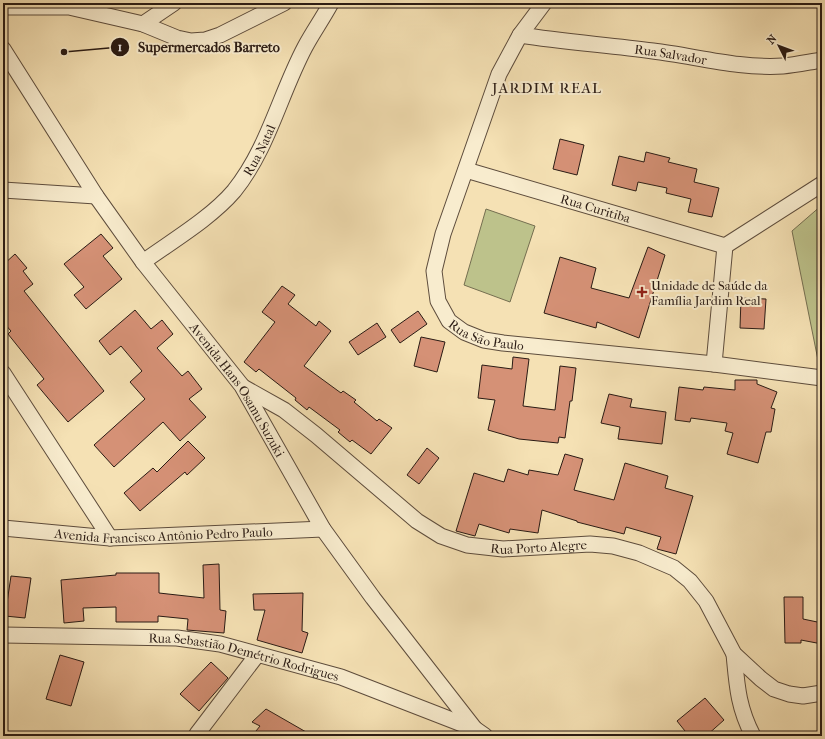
<svg xmlns="http://www.w3.org/2000/svg" width="825" height="739" font-family="'IM FELL French Canon',serif">
  <style>
    .green { fill: #bdc28b; stroke: #746e50 }
    .building { fill: #d59176; stroke: #2a1b14 }
    .lines { fill: none; stroke-linecap: round; stroke-linejoin: round }
    .minor-casing { stroke: #5d4c3c; stroke-width: 17 }
    .minor { stroke: #f8ecce; stroke-width: 15 }
    .poi-dot { fill: #8f2418; stroke: #f8ecce; stroke-width: 1.5 }
    .labels { text-anchor: middle; dominant-baseline: central; stroke-width: 4; stroke-linejoin: round; paint-order: stroke }
    .street-label { font-size: 13px; fill: #2a1b14; stroke: #f8ecce }
    .poi-label { font-size: 13px; fill: #2a1b14; stroke: #f8ecce; text-anchor: start }
    .quarter-label { font-size: 15px; letter-spacing: 1px; fill: #2a1b14; stroke: #f8ecce }
    .leader { fill: none; stroke: #2a1b14; stroke-width: 1.5 }
    .callout-dot { fill: #2a1b14; stroke: #f8ecce; stroke-width: 1.5 }
    .mark-label { font-size: 12px; text-anchor: middle; font-weight: bold; fill: #fff }
    .callout-label { font-size: 14px; text-anchor: middle; font-weight: bold; fill: #2a1b14; stroke: #f8ecce; stroke-width: 4; stroke-linejoin: round; paint-order: stroke }
  </style>
  <rect width="100%" height="100%" fill="#f5e1b4"/>
  <filter id="stains"><feTurbulence type="fractalNoise" baseFrequency=".005" numOctaves="4"/><feColorMatrix values="0 0 0 0 .2 0 0 0 0 .09 0 0 0 0 .02 0 0 0 .5 -.17"/></filter>
  <radialGradient id="worn" r=".72"><stop offset=".6" stop-color="#630" stop-opacity="0"/><stop offset="1" stop-color="#630" stop-opacity=".3"/></radialGradient>
  <!-- green -->
  <g class="green">
    <polygon points="822,205 822,370 820,370 792,231"/>
    <polygon points="486,209 535,226 510,302 464,285"/>
  </g>
  <!-- building -->
  <g class="building">
    <polygon points="560,139 584,145 577,175 553,169"/>
    <polygon points="646,152 670,158 668,162 697,169 694,182 719,188 712,217 688,212 691,199 666,193 667,188 638,182 636,191 612,185 619,156 644,162"/>
    <polygon points="101,234 113,248 103,256 122,279 86,309 74,295 84,287 64,264"/>
    <polygon points="648,247 665,255 639,338 597,322 596,328 544,313 560,257 596,268 591,288 629,298"/>
    <polygon points="15,254 27,268 23,271 33,284 24,291 104,391 68,422 37,385 44,379 8,334 11,331 3,322 3,265"/>
    <polygon points="282,286 295,295 288,304 316,326 319,321 331,331 304,366 341,393 343,391 356,400 354,402 377,421 379,419 392,428 371,454 352,440 350,442 338,432 340,430 309,407 307,410 295,400 296,398 259,369 256,372 244,362 275,322 262,312"/>
    <polygon points="741,298 766,299 764,329 740,328"/>
    <polygon points="135,310 151,329 162,320 173,334 157,348 182,376 188,371 202,389 189,399 206,417 180,441 163,422 114,467 94,445 145,399 130,382 142,371 121,346 110,355 99,341"/>
    <polygon points="418,311 427,324 400,343 391,330"/>
    <polygon points="377,323 386,337 358,355 349,342"/>
    <polygon points="421,337 445,342 437,372 414,366"/>
    <polygon points="513,357 529,359 523,406 555,410 560,366 576,368 572,401 570,401 565,438 559,437 558,443 519,439 488,430 495,400 478,398 482,365 512,369"/>
    <polygon points="735,380 757,380 757,384 777,392 771,408 775,409 771,432 766,432 758,463 727,454 733,433 725,431 727,423 691,418 690,422 675,420 679,387 703,390 704,387 735,390"/>
    <polygon points="609,394 632,399 630,407 666,412 662,444 618,439 620,427 601,423"/>
    <polygon points="188,441 205,458 187,475 185,472 140,511 124,493 153,468 157,472"/>
    <polygon points="427,448 439,458 419,484 407,475"/>
    <polygon points="565,454 583,459 574,490 614,500 625,463 668,476 665,488 693,496 676,554 657,549 661,537 626,527 624,534 577,522 577,521 542,510 538,533 510,529 509,533 479,524 475,536 456,531 474,473 504,482 508,469 528,475 529,470 558,475"/>
    <polygon points="219,564 220,610 226,611 224,633 187,630 188,619 158,616 158,622 116,622 116,607 83,608 84,621 64,623 61,580 116,575 116,573 159,573 159,593 204,598 203,565"/>
    <polygon points="11,576 31,578 25,618 5,616"/>
    <polygon points="303,593 302,631 308,633 302,653 257,640 265,610 254,610 253,594"/>
    <polygon points="784,597 803,597 803,619 822,623 822,644 801,640 801,643 785,643"/>
    <polygon points="60,655 84,662 71,706 46,699"/>
    <polygon points="211,662 228,678 199,711 180,694"/>
    <polygon points="705,698 724,720 706,736 689,736 677,721"/>
    <polygon points="266,709 313,736 252,736 260,726 252,722"/>
  </g>
  <g class="lines">
    <defs>
      <g id="minor">
        <path id="s1" d="M544 3 520 35 499 74 443 234 434 271 438 301 449 321 464 332 484 340 503 343 714 364 822 378"/>
        <polyline points="3,7 69,7 143,24 177,38 191,41 205,40 220,35 284,3"/>
        <polyline points="143,24 174,3"/>
        <path id="s2" d="M520 35C564 42 609 45 653 51 695 56 741 69 783 66 796 65 809 62 822 60"/>
        <path id="s3" d="M3 49 96 196 143 262 242 386 323 529 373 598 475 729"/>
        <path id="s4" d="M466 170 725 246 822 184"/>
        <polyline points="3,190 96,196"/>
        <path id="s5" d="M143 262C172 241 211 218 234 191 268 149 280 94 305 47 313 32 323 18 331 3"/>
        <polyline points="714,364 725,246"/>
        <polyline points="3,373 110,538"/>
        <path id="s6" d="M243 387 284 410 316 435 417 521 441 536 467 545 503 549 590 544 613 546 639 553 674 568 690 581 706 601 734 654 761 679 774 689 789 694 803 696 822 693"/>
        <path id="s7" d="M3 528 110 538 323 529"/>
        <path id="s8" d="M3 635 177 638 220 644 341 677 475 729 485 736"/>
        <path d="M734 654C737 686 738 707 753 736"/>
        <polyline points="198,736 197,734 257,655"/>
      </g>
    </defs>
    <!-- minor casing -->
    <use href="#minor" class="minor-casing"/>
    <!-- minor -->
    <use href="#minor" class="minor"/>
  </g>
  <!-- markers -->
  <path class="poi-dot" d="M640 286h4v4h4v4h-4v4h-4v-4h-4v-4h4z"/>
  <g class="labels">
    <!-- street labels -->
    <g class="street-label">
      <text stroke="none"><textPath href="#s2" startOffset="152">Rua Salvador</textPath></text>
      <text stroke="none"><textPath href="#s5" startOffset="164">Rua Natal</textPath></text>
      <text stroke="none"><textPath href="#s4" startOffset="135">Rua Curitiba</textPath></text>
      <text stroke="none"><textPath href="#s1" startOffset="386">Rua São Paulo</textPath></text>
      <text stroke="none"><textPath href="#s3" startOffset="414">Avenida Hans Osamu Suzuki</textPath></text>
      <text stroke="none"><textPath href="#s7" startOffset="161">Avenida Francisco Antônio Pedro Paulo</textPath></text>
      <text stroke="none"><textPath href="#s6" startOffset="348">Rua Porto Alegre</textPath></text>
      <text stroke="none"><textPath href="#s8" startOffset="243">Rua Sebastião Demétrio Rodrigues</textPath></text>
    </g>
    <!-- poi labels -->
    <g class="poi-label">
      <text x="651" y="285">Unidade de Saúde da<tspan x="651" dy="15">Família Jardim Real</tspan></text>
    </g>
    <!-- quarter labels -->
    <g class="quarter-label">
      <text x="547" y="88">JARDIM REAL</text>
    </g>
  </g>
  <!-- callouts -->
  <path class="leader" d="M64 52L120 47"/>
  <g class="callout-dot">
    <circle cx="64" cy="52" r="4"/>
    <circle cx="120" cy="47" r="10"/>
  </g>
  <g class="mark-label">
    <text x="120" y="51">1</text>
  </g>
  <g class="callout-label">
    <text x="209" y="52">Supermercados Barreto</text>
  </g>
  <!-- margin -->
  <rect width="825" height="739" fill="none" stroke="#f5e1b4" stroke-width="16"/>
  <rect x="4" y="4" width="817" height="731" fill="none" stroke="#2a1b14" stroke-width="2"/>
  <rect x="8" y="8" width="809" height="723" fill="none" stroke="#2a1b14"/>
  <!-- north arrow -->
  <g transform="translate(779 46) rotate(312)" stroke="#f8ecce" stroke-width="3" paint-order="stroke">
  <path d="M0-3L7 15L0 10L-7 15Z" fill="#2a1b14"/>
  <text y="-6" font-size="11" font-weight="bold" text-anchor="middle" fill="#2a1b14">N</text>
  </g>
  <rect width="100%" height="100%" filter="url(#stains)"/>
  <rect width="100%" height="100%" fill="url(#worn)"/>
</svg>
